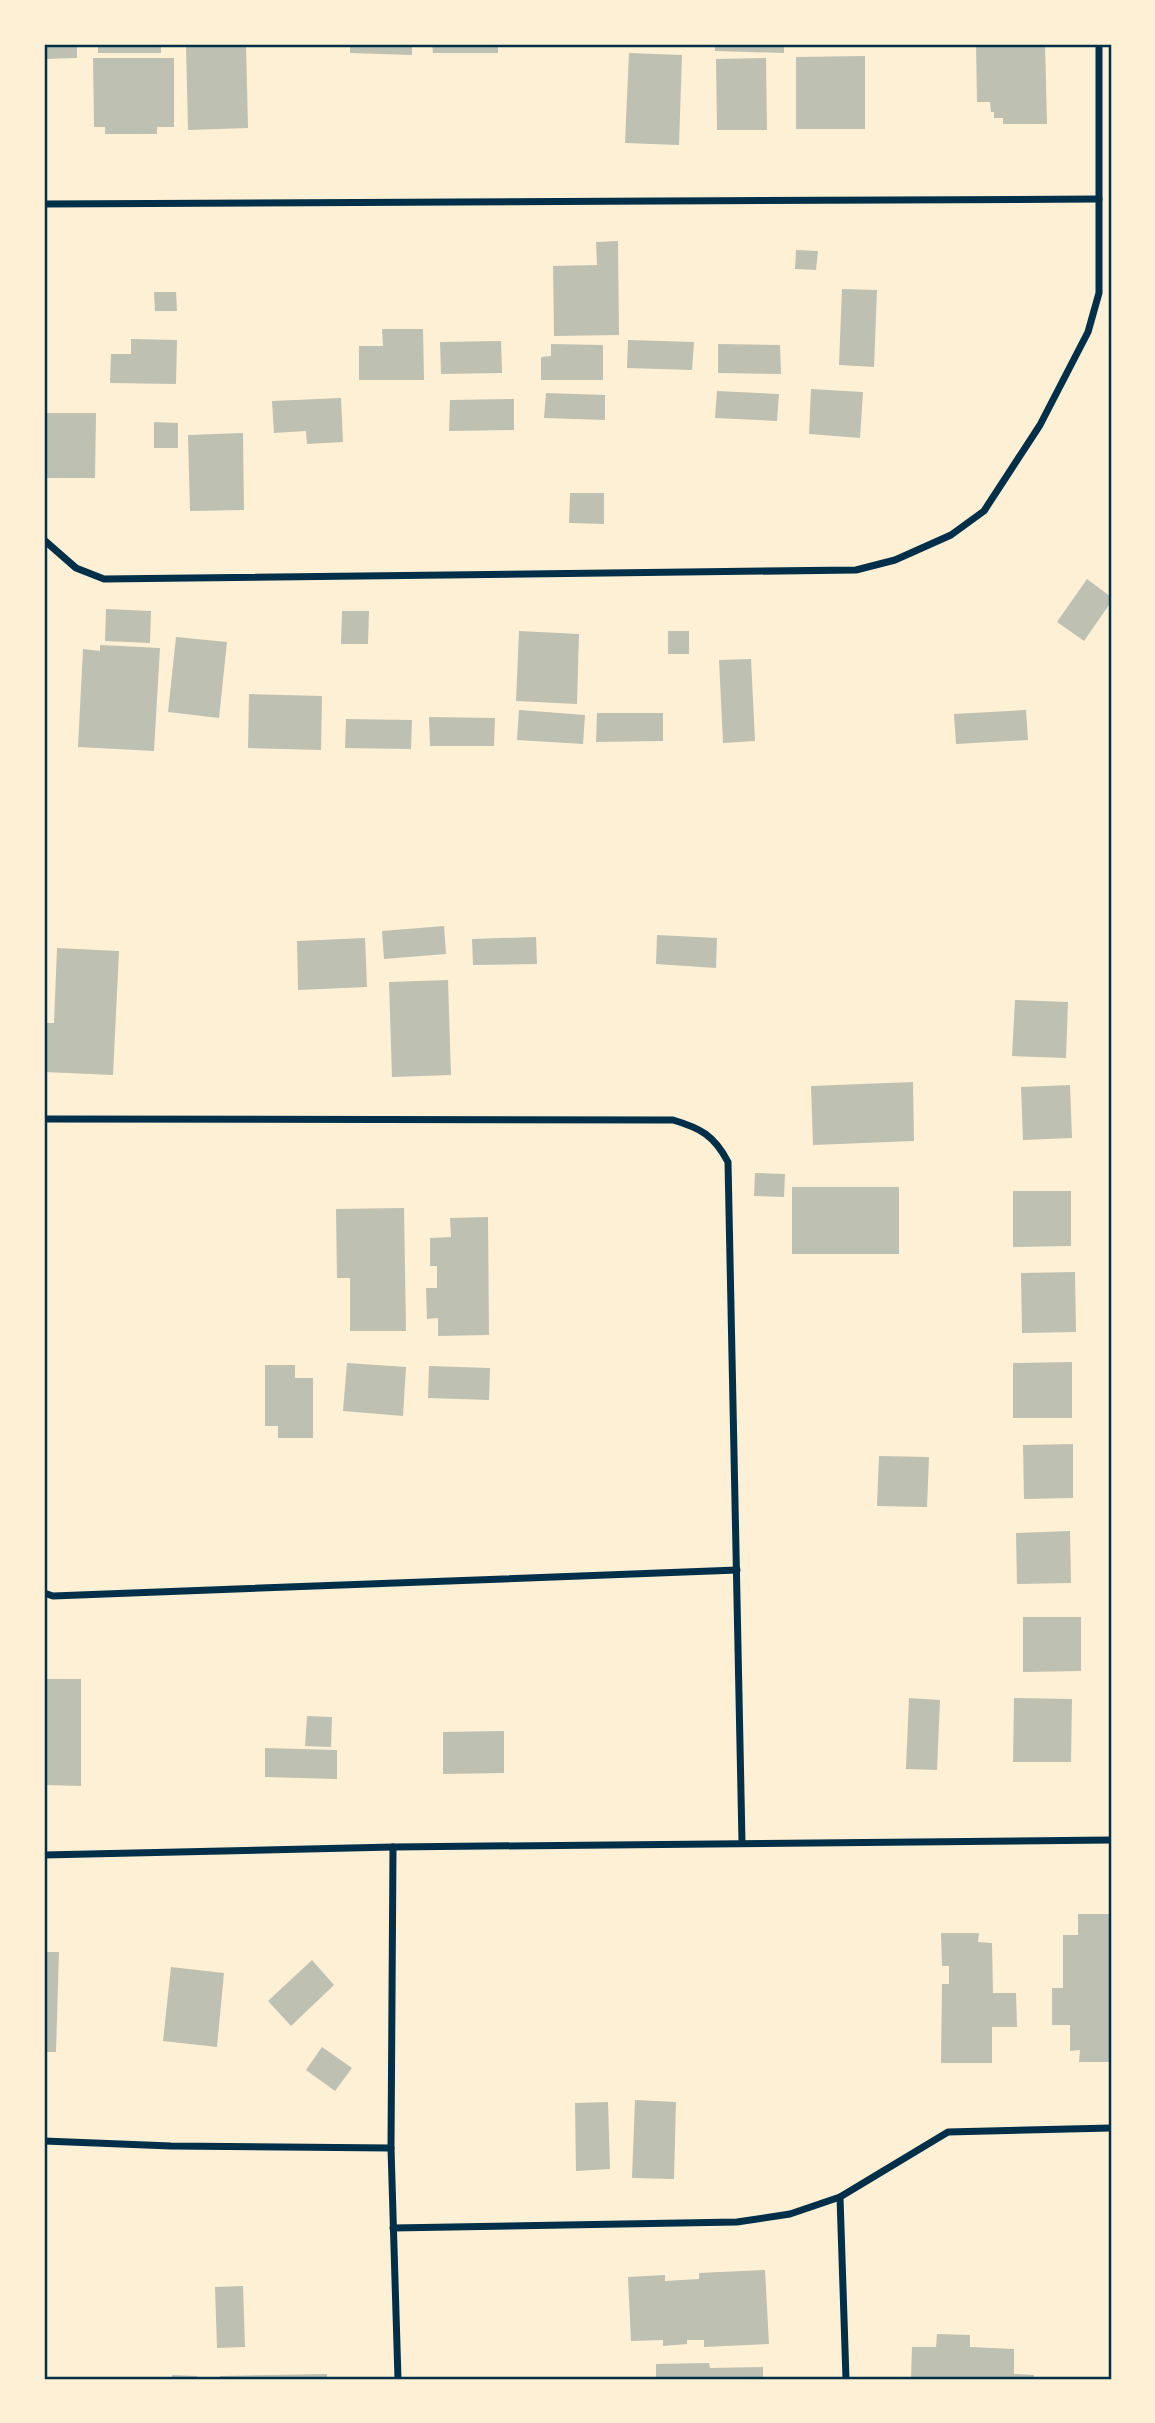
<svg xmlns="http://www.w3.org/2000/svg" width="1155" height="2423" font-family="Overpass,sans-serif">
  <style>
    .building { fill: #bec0b2 }
    .lines { fill: none; stroke-linecap: round; stroke-linejoin: round }
    .minor { stroke: #003049; stroke-width: 7 }
    .neatline { fill: none; stroke: #003049; stroke-width: 2.5 }
  </style>
  <rect width="100%" height="100%" fill="#fdf0d5"/>
  <!-- building -->
  <g class="building">
    <polygon points="44,44 77,44 77,58 44,59"/>
    <rect x="98" y="44" width="63" height="9"/>
    <polygon points="186,44 246,44 248,128 188,130"/>
    <polygon points="350,44 412,44 412,55 350,53"/>
    <polygon points="432,44 498,44 498,53 433,53"/>
    <polygon points="715,44 784,44 784,53 715,51"/>
    <polygon points="976,44 1045,44 1047,124 1003,124 1003,118 994,118 994,112 991,112 990,102 977,102"/>
    <polygon points="629,53 682,55 679,145 625,143"/>
    <polygon points="865,56 865,129 796,129 796,57"/>
    <polygon points="93,58 174,58 174,127 157,127 157,134 105,134 105,127 94,127"/>
    <polygon points="766,58 767,130 717,130 716,59"/>
    <polygon points="618,241 619,335 554,336 553,266 597,265 596,242"/>
    <polygon points="796,250 818,251 816,270 795,269"/>
    <polygon points="842,289 877,290 874,367 839,365"/>
    <polygon points="154,292 176,292 177,311 155,311"/>
    <polygon points="382,329 423,329 424,380 359,380 359,346 383,346"/>
    <polygon points="131,339 177,340 176,384 110,383 111,354 131,354"/>
    <polygon points="628,340 694,342 692,370 627,368"/>
    <polygon points="501,341 502,373 441,374 440,342"/>
    <polygon points="551,344 603,345 603,380 541,380 541,357 551,356"/>
    <polygon points="718,344 780,345 781,374 718,373"/>
    <polygon points="811,389 863,392 860,438 809,434"/>
    <polygon points="717,391 779,394 777,421 715,418"/>
    <polygon points="546,393 605,395 605,420 544,418"/>
    <polygon points="341,398 343,442 307,444 306,431 274,433 272,401"/>
    <polygon points="514,399 514,430 449,431 450,400"/>
    <polygon points="44,413 96,413 95,478 44,478"/>
    <polygon points="154,422 178,423 178,448 154,448"/>
    <polygon points="243,433 244,510 190,511 188,435"/>
    <polygon points="570,493 604,493 604,524 569,523"/>
    <polygon points="1087,579 1111,597 1111,602 1084,641 1057,622"/>
    <polygon points="106,609 151,611 150,643 105,641"/>
    <polygon points="342,611 369,611 368,644 341,644"/>
    <polygon points="519,631 579,634 577,704 516,701"/>
    <rect x="668" y="631" width="21" height="23"/>
    <polygon points="176,637 227,642 219,718 168,712"/>
    <polygon points="100,645 160,648 154,751 78,747 83,649 100,651"/>
    <polygon points="751,659 755,741 723,743 719,660"/>
    <polygon points="249,694 322,696 321,750 248,748"/>
    <polygon points="519,710 585,715 583,744 517,740"/>
    <polygon points="1026,710 1028,740 956,744 954,714"/>
    <polygon points="597,713 663,713 663,741 596,742"/>
    <polygon points="429,717 495,718 494,746 430,746"/>
    <polygon points="346,719 412,720 411,749 345,748"/>
    <polygon points="444,926 446,954 384,959 382,931"/>
    <polygon points="657,935 717,938 716,968 656,964"/>
    <polygon points="536,937 537,964 473,965 472,939"/>
    <polygon points="365,938 367,987 298,990 297,941"/>
    <polygon points="57,948 119,951 113,1075 44,1072 45,1023 54,1023"/>
    <polygon points="448,980 451,1075 392,1077 389,982"/>
    <polygon points="1015,1000 1068,1002 1066,1058 1012,1056"/>
    <polygon points="913,1082 914,1141 813,1145 811,1086"/>
    <polygon points="1070,1085 1072,1138 1023,1140 1021,1087"/>
    <polygon points="755,1173 785,1174 784,1197 754,1196"/>
    <rect x="792" y="1187" width="107" height="67"/>
    <polygon points="1013,1191 1071,1191 1071,1246 1013,1247"/>
    <polygon points="404,1208 406,1331 350,1331 350,1278 337,1278 336,1209"/>
    <polygon points="488,1217 489,1335 438,1336 438,1318 427,1319 426,1288 437,1288 437,1266 430,1266 430,1238 451,1237 450,1218"/>
    <polygon points="1075,1272 1076,1332 1022,1333 1021,1273"/>
    <polygon points="1072,1362 1072,1418 1013,1418 1013,1363"/>
    <polygon points="347,1363 406,1367 403,1416 343,1411"/>
    <polygon points="265,1365 295,1365 295,1378 313,1378 313,1438 278,1438 278,1426 265,1426"/>
    <polygon points="429,1366 490,1368 489,1400 428,1398"/>
    <polygon points="1073,1444 1073,1498 1024,1499 1023,1445"/>
    <polygon points="879,1456 929,1457 927,1507 877,1506"/>
    <polygon points="1070,1531 1071,1583 1017,1584 1016,1533"/>
    <polygon points="1023,1617 1081,1617 1081,1671 1023,1672"/>
    <polygon points="44,1679 81,1679 81,1786 44,1785"/>
    <polygon points="909,1698 940,1700 937,1770 906,1769"/>
    <polygon points="1014,1698 1072,1699 1071,1762 1013,1762"/>
    <polygon points="307,1716 332,1717 331,1747 305,1746"/>
    <polygon points="504,1731 504,1773 443,1774 443,1732"/>
    <polygon points="265,1748 337,1750 337,1779 265,1777"/>
    <polygon points="1078,1914 1111,1914 1111,2062 1079,2062 1080,2050 1070,2051 1070,2025 1052,2025 1052,1988 1063,1988 1063,1935 1078,1935"/>
    <polygon points="941,1933 979,1933 978,1942 992,1943 993,1993 1016,1993 1017,2027 992,2027 992,2063 941,2063 942,1984 949,1984 949,1966 942,1966"/>
    <polygon points="44,1952 59,1952 56,2052 44,2052"/>
    <polygon points="312,1960 334,1985 291,2026 268,2001"/>
    <polygon points="171,1967 224,1973 217,2047 163,2041"/>
    <polygon points="322,2047 352,2068 335,2091 306,2070"/>
    <polygon points="635,2100 676,2102 674,2179 632,2178"/>
    <polygon points="608,2102 610,2169 576,2171 575,2103"/>
    <polygon points="765,2270 769,2344 704,2347 704,2340 687,2340 687,2344 663,2346 663,2340 631,2341 628,2277 665,2275 665,2281 699,2279 699,2273"/>
    <polygon points="243,2286 245,2347 217,2348 215,2287"/>
    <polygon points="937,2334 970,2335 970,2347 1014,2349 1014,2374 1034,2375 1034,2379 911,2379 912,2347 936,2347"/>
    <polygon points="709,2363 710,2368 763,2367 763,2379 656,2379 656,2364"/>
    <polygon points="327,2374 327,2379 220,2379 220,2376"/>
    <polygon points="172,2375 197,2376 197,2379 172,2379"/>
  </g>
  <g class="lines">
    <!-- minor -->
    <g class="minor">
      <polyline points="44,204 1099,199"/>
      <polyline points="44,540 76,568 104,579 856,570 895,560 951,535 984,511 1040,425 1088,332 1099,293 1099,44"/>
      <path d="M44 1119 673 1120C700 1128 714 1135 728 1162L742 1842"/>
      <polyline points="44,1593 53,1596 737,1570"/>
      <polyline points="393,1847 391,2148 398,2379"/>
      <polyline points="44,1855 393,1847 1111,1840"/>
      <polyline points="44,2141 171,2146 391,2148"/>
      <polyline points="393,2228 737,2222 790,2214 840,2197"/>
      <polyline points="846,2379 840,2197 948,2132 1111,2128"/>
    </g>
  </g>
  <!-- border -->
  <rect width="1155" height="2423" fill="none" stroke="#fdf0d5" stroke-width="91"/>
  <rect x="46" y="46" width="1064" height="2332" class="neatline"/>
</svg>
